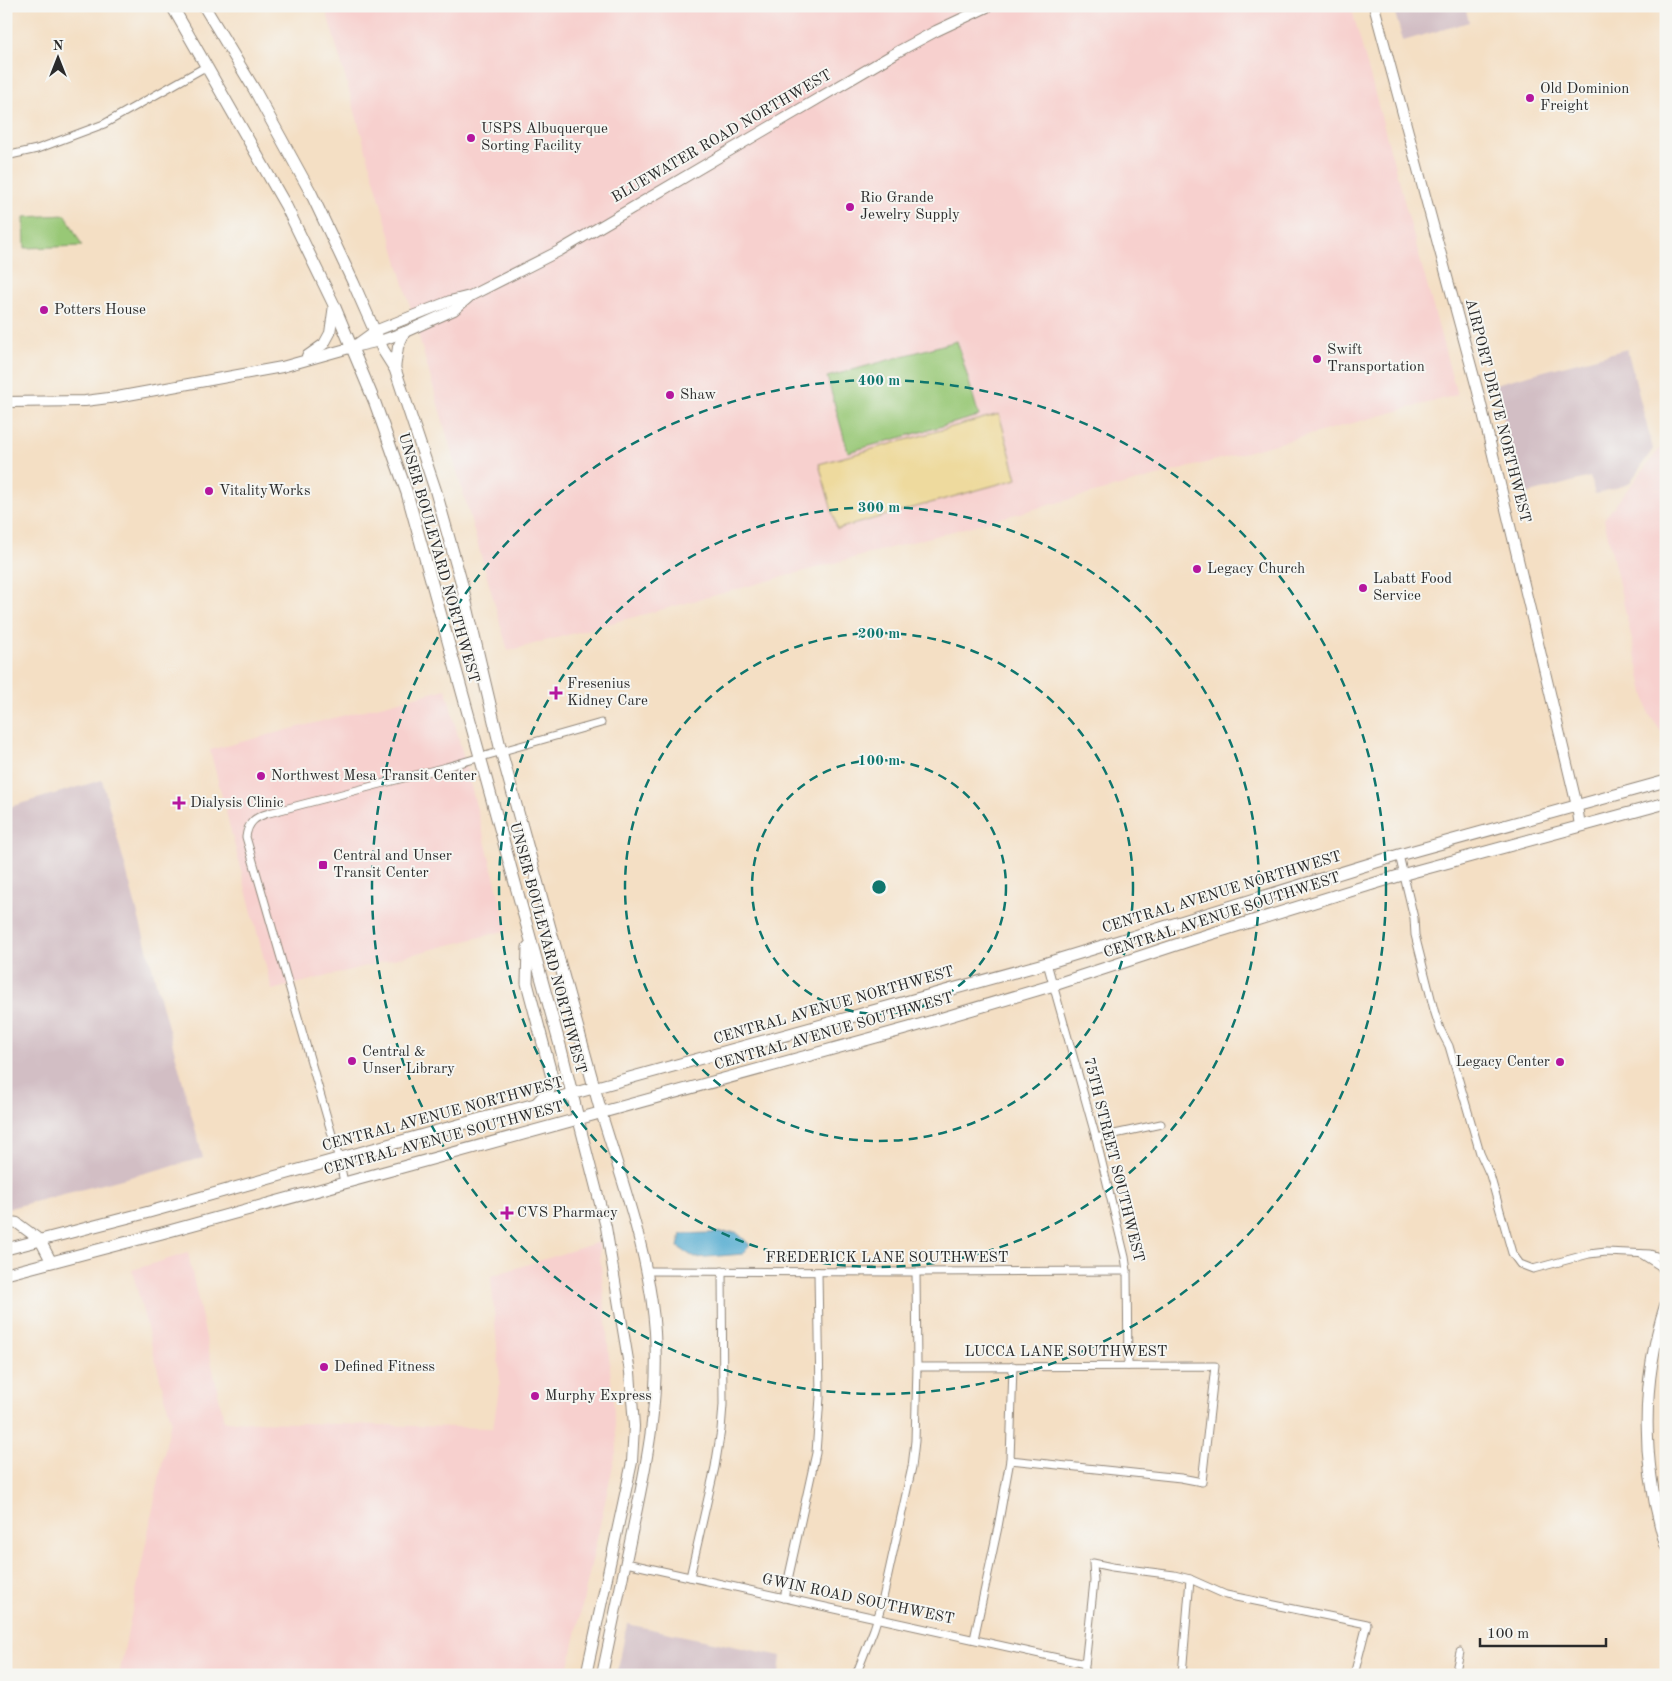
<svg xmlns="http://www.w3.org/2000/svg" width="1672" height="1681" font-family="'Old Standard TT',serif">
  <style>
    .built { fill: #f7d0ce }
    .industrial { fill: #d2bec4 }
    .green { fill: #98c876; stroke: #627a50 }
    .sand { fill: #eeda9e; stroke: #8c8264 }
    .water { fill: #53abd0; stroke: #3f6b7e }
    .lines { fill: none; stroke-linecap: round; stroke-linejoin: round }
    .street-casing { stroke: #908578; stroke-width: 9 }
    .secondary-casing { stroke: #908578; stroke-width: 12 }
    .primary-casing { stroke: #908578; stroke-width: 13 }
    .street { stroke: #fff; stroke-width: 7 }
    .secondary { stroke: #fff; stroke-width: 10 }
    .primary { stroke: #fff; stroke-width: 11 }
    .ring { fill: none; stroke: #0f766e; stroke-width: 2.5; stroke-dasharray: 9 6 }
    .poi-dot { fill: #b5179e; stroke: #f6f6f2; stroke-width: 2 }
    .labels { text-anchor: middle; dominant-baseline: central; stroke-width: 4; stroke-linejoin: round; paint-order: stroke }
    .poi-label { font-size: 15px; fill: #2b2b2b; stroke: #f6f6f2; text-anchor: start }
    .street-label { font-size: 15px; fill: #2b2b2b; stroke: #f6f6f2 }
    .centre { fill: #0f766e; stroke: #f6f6f2; stroke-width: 2.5 }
    .ring-label { font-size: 15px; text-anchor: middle; font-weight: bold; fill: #0f766e; stroke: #f6f6f2; stroke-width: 4; stroke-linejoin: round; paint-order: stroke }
  </style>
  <rect width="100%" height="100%" fill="#f6f6f2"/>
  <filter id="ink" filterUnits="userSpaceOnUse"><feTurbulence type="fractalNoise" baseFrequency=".02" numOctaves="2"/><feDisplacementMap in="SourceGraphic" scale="10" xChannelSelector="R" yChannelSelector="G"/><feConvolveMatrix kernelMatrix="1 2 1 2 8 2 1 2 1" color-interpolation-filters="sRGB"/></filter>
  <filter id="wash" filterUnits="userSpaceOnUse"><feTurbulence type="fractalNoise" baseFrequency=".0096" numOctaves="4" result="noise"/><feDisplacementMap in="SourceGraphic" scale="20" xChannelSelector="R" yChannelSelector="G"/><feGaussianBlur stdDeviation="1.12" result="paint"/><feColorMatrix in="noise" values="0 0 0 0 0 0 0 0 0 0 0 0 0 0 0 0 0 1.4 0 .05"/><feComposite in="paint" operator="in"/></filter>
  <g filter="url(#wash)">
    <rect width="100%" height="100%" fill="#f4dfc4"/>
    <!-- built -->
    <g class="built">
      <polygon points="325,6 1351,6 1457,395 508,651"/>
      <polygon points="1666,441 1666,739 1649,714 1604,519"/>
      <polygon points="446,689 508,930 272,990 210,750"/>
      <polygon points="599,1242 617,1447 567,1675 119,1675 171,1420 132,1270 188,1253 224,1421 493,1428 500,1382 491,1276"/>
    </g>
    <!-- industrial -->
    <g class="industrial">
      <polygon points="1393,6 1465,6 1469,22 1403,41"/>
      <polygon points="1627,349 1653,449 1629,484 1595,494 1590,477 1523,495 1495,384"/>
      <polygon points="102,780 203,1158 6,1209 6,808"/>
      <polygon points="627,1624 781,1656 779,1675 617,1675"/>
    </g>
    <!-- green -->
    <g class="green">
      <polygon points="66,215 82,246 25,248 24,217"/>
      <polygon points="957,341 979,416 848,452 827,377"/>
    </g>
    <!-- sand -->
    <polygon class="sand" points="999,414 1017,479 837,529 819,464"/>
    <!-- water -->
    <polygon class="water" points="736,1232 750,1245 743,1254 695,1258 678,1247 681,1234"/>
  </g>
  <g filter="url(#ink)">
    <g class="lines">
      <defs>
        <g id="street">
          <polyline points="6,156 37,149 104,124 207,66"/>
          <polyline points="1399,855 1414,918 1415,935 1434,1010 1440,1029 1449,1046 1480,1153 1490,1175 1512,1253 1520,1264 1533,1269 1589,1254 1606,1252 1650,1254 1666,1259"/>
          <polyline points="1047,963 1096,1138 1125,1257 1127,1271 1128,1366"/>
          <polyline points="1096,1138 1161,1124"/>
          <path d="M344 1182 339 1159 246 837C248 822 255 817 269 813L446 767 601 723"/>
          <polyline points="1641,1254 1660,1266 1666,1275"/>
          <polyline points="646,1271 916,1272 1127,1271"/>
          <polyline points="917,1367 1215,1366 1202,1482 1181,1478 1010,1460"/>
          <polyline points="626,1563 1085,1664"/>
          <polyline points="690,1577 715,1467 721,1430 723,1405 722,1271"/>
          <polyline points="784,1598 816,1453 820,1397 818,1272"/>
          <polyline points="974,1639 998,1527 1010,1460 1013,1366"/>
          <polyline points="856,1675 874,1629 881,1607 912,1467 915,1441 917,1367 916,1272"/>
          <polyline points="1084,1675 1094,1581 1093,1563 1112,1567 1174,1575 1190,1579 1226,1595 1367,1624 1354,1675"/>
          <polyline points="1182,1675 1190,1579"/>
          <polyline points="1455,1675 1460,1652"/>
        </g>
        <g id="secondary">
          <polyline points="1374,6 1478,392 1577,806 1580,826"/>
          <polyline points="353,347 375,331 450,301 470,296 559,251 899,51 936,31 989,6"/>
          <polyline points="307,356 324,344 330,333 334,305"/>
          <polyline points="395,369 398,347 405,332"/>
          <polyline points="6,402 85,401 117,397 282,367 353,347 380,341 405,332 454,310 468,298"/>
          <path d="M601 1112C623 1184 650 1257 655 1332 659 1401 648 1457 634 1523 623 1574 613 1624 602 1675"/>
          <polyline points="578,1118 606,1227 630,1372 634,1426 632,1462 586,1675"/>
          <polyline points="6,1221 17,1223 40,1240 51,1261"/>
        </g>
        <g id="primary">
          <polyline points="172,6 286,206 334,305 375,403 407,493 561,1049 578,1118"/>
          <polyline points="204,6 254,89 311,193 353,282 383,350 395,369 436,492 461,581 501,751 601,1112"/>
          <polyline points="528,947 527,983 553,1081 549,1090 536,1104"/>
          <polyline points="6,1249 149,1212 448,1128 1047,963 1399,855 1666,781"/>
          <polyline points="6,1274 162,1233 909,1028 1054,985 1191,940 1405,874 1666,803"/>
          <path d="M1666 1304C1640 1384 1642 1466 1666 1546"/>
        </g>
      </defs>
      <!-- street casing -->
      <use href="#street" class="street-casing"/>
      <!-- secondary casing -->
      <use href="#secondary" class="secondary-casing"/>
      <!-- primary casing -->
      <use href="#primary" class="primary-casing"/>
      <!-- street -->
      <use href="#street" class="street"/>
      <!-- secondary -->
      <use href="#secondary" class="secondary"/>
      <!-- primary -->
      <use href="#primary" class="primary"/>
    </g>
  </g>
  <!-- distance rings -->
  <g class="ring">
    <circle cx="879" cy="887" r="127"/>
    <circle cx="879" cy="887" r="254"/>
    <circle cx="879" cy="887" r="380"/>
    <circle cx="879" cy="887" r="507"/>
  </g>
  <!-- markers -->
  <g class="poi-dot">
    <circle cx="1530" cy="98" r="5"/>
    <circle cx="471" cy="138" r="5"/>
    <circle cx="850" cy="207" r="5"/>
    <circle cx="44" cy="310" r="5"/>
    <circle cx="1317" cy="359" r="5"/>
    <circle cx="670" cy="395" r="5"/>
    <circle cx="209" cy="491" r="5"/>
    <circle cx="1197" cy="569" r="5"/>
    <circle cx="1363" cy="588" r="5"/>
    <path d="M553.5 685.5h5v5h5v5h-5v5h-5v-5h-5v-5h5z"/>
    <circle cx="261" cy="776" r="5"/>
    <path d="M176.5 795.5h5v5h5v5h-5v5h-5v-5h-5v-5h5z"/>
    <rect x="318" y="860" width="10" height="10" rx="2.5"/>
    <circle cx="352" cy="1061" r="5"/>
    <circle cx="1560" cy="1062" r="5"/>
    <path d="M504.5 1205.5h5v5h5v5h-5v5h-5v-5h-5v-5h5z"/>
    <circle cx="324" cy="1367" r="5"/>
    <circle cx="535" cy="1396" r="5"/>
  </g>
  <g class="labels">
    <!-- poi labels -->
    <g class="poi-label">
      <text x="1540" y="89">Old Dominion<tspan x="1540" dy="17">Freight</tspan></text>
      <text x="481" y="129">USPS Albuquerque<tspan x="481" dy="17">Sorting Facility</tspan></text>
      <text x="860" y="198">Rio Grande<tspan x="860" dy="17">Jewelry Supply</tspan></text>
      <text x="54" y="310">Potters House</text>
      <text x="1327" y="350">Swift<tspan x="1327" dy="17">Transportation</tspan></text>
      <text x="680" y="395">Shaw</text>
      <text x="219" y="491">VitalityWorks</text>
      <text x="1207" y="569">Legacy Church</text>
      <text x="1373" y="579">Labatt Food<tspan x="1373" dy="17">Service</tspan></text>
      <text x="567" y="684">Fresenius<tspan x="567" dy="17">Kidney Care</tspan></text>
      <text x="271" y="776">Northwest Mesa Transit Center</text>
      <text x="190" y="803">Dialysis Clinic</text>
      <text x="333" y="856">Central and Unser<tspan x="333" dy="17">Transit Center</tspan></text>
      <text x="362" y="1052">Central &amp;<tspan x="362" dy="17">Unser Library</tspan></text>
      <text x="1550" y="1062" text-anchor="end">Legacy Center</text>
      <text x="517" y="1213">CVS Pharmacy</text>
      <text x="334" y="1367">Defined Fitness</text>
      <text x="545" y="1396">Murphy Express</text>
    </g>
    <!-- street labels -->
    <g class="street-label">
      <text transform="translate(722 137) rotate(-30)">BLUEWATER ROAD NORTHWEST</text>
      <text transform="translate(1497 411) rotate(76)">AIRPORT DRIVE NORTHWEST</text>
      <text transform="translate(438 558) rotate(74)">UNSER BOULEVARD NORTHWEST</text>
      <text transform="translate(1222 893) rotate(-17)">CENTRAL AVENUE NORTHWEST</text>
      <text transform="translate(1222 916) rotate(-18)">CENTRAL AVENUE SOUTHWEST</text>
      <text transform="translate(547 948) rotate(75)">UNSER BOULEVARD NORTHWEST</text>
      <text transform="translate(834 1006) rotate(-16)">CENTRAL AVENUE NORTHWEST</text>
      <text transform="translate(834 1032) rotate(-16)">CENTRAL AVENUE SOUTHWEST</text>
      <text transform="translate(443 1115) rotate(-15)">CENTRAL AVENUE NORTHWEST</text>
      <text transform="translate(444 1139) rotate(-15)">CENTRAL AVENUE SOUTHWEST</text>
      <text transform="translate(1113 1160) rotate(76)">75TH STREET SOUTHWEST</text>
      <text x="887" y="1258">FREDERICK LANE SOUTHWEST</text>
      <text x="1066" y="1352">LUCCA LANE SOUTHWEST</text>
      <text transform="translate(858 1600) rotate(12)">GWIN ROAD SOUTHWEST</text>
    </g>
  </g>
  <circle cx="879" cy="887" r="8" class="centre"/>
  <g class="ring-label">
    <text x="879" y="385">400 m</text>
    <text x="879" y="512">300 m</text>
    <text x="879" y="638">200 m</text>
    <text x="879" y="765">100 m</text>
  </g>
  <!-- margin -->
  <rect width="1672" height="1681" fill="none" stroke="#f6f6f2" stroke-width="25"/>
  <!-- north arrow -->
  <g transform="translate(58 58)" stroke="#f6f6f2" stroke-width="4" paint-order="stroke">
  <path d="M0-4L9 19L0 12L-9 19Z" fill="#2b2b2b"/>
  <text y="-8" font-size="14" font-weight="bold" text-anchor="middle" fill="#2b2b2b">N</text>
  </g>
  <!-- scale -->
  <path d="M1480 1638v8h126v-8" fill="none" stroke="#2b2b2b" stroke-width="2.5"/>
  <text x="1487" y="1638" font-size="15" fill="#2b2b2b" stroke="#f6f6f2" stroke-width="4" paint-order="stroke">100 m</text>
</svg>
